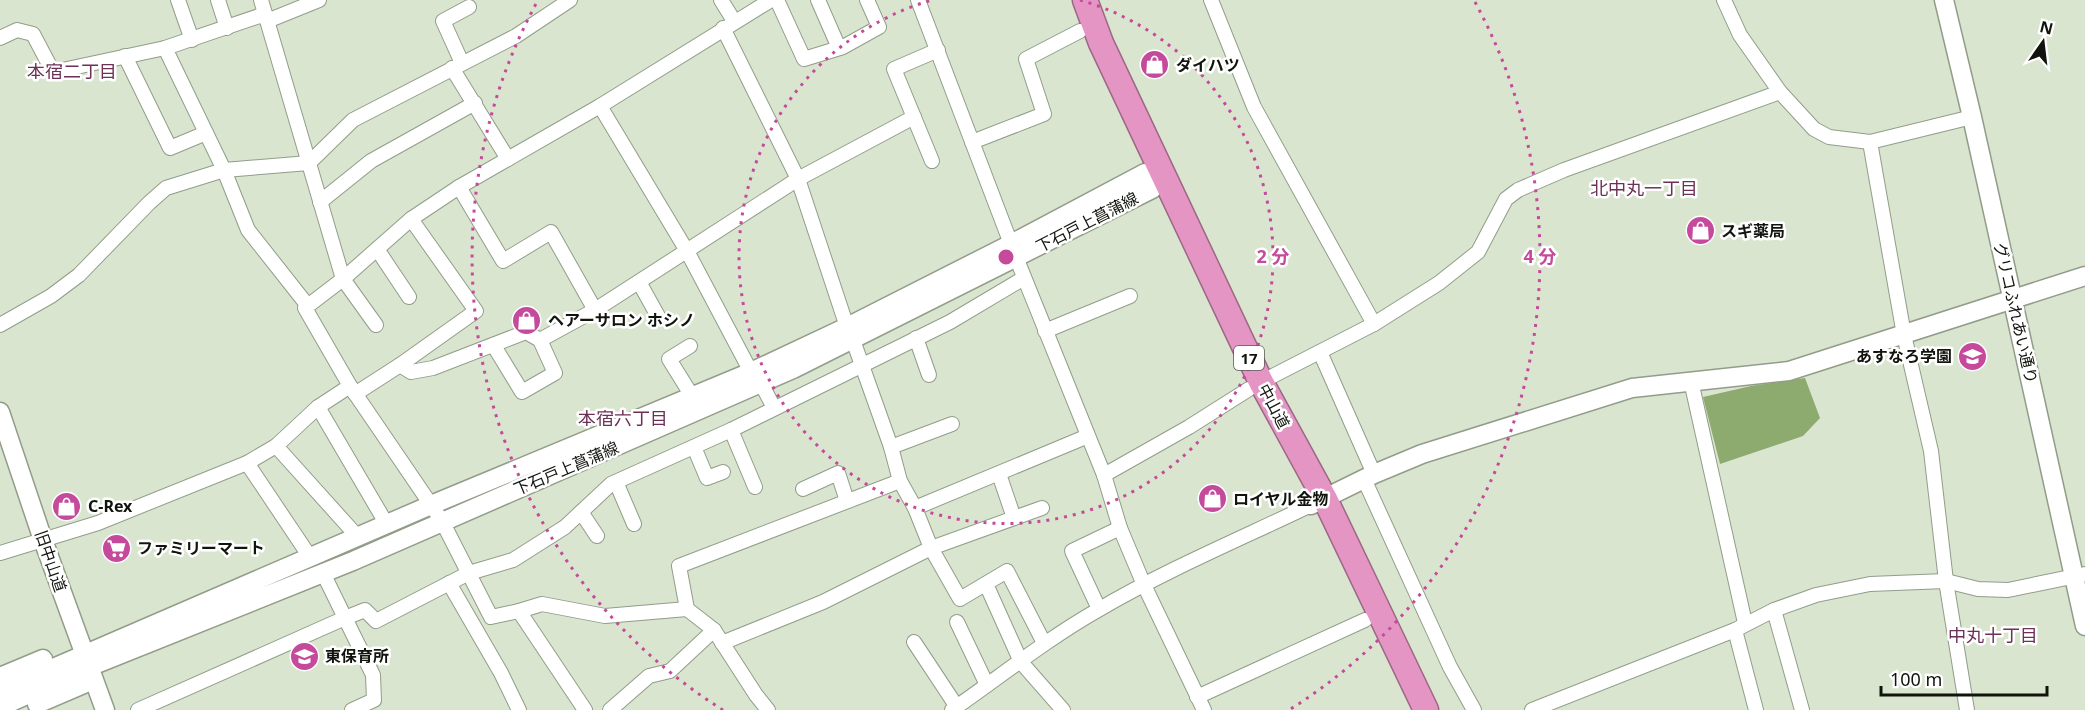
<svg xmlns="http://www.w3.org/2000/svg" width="2085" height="710" font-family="'Noto Sans','Noto Sans JP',sans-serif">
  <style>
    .forest { fill: #8daa6f }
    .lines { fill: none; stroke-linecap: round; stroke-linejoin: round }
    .street-casing { stroke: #929d89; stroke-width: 16 }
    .secondary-casing { stroke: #929d89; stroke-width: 21 }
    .highway-casing { stroke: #9b6884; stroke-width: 27 }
    .street { stroke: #fff; stroke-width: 14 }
    .secondary { stroke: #fff; stroke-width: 18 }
    .highway { stroke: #e595c4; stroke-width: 24 }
    .ring { fill: none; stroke: #c54a9b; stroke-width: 3; stroke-dasharray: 3 6 }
    .labels { text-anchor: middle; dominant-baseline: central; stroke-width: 5; stroke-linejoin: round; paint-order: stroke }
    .shield { fill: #fff; stroke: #585a56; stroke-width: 1.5 }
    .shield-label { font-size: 15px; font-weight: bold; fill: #11140d }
    .poi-label { font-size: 16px; font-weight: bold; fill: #11140d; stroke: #fff; text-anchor: start }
    .street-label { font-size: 16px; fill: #11140d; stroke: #fff }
    .neighbourhood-label { font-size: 18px; fill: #6d3056; stroke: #fff }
    .centre { fill: #c54a9b; stroke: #fff; stroke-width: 3 }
    .ring-label { font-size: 18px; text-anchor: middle; font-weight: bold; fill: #c54a9b; stroke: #fff; stroke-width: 5; stroke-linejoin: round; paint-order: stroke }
  </style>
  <rect width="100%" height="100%" fill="#dae5d0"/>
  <!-- forest -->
  <polygon class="forest" points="1805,378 1820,418 1803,436 1720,464 1703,397 1751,386"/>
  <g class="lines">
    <defs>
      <g id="street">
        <polyline points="178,0 192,40"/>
        <polyline points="218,0 227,28"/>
        <polyline points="261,0 343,279 376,325"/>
        <polyline points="721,0 734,21"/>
        <polyline points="777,0 804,59 843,47 879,27 867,0"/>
        <polyline points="818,0 839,48"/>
        <polyline points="918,0 1011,244"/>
        <polyline points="1211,0 1254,107 1374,324"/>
        <polyline points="1724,0 1740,35 1780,92 1814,129 1829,137 1870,142 1972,117"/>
        <polyline points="267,21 319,0"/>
        <polyline points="723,28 798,179 847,327"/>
        <polyline points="0,38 17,30 33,34 53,72 165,48 265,14"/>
        <polyline points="165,48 224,170 248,230 308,306"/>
        <polyline points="125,56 170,148 206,133"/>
        <polyline points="462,63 443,21 469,7"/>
        <polyline points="452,68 508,159"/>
        <polyline points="600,106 687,251 751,372"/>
        <polyline points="972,142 1044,114 1026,59 1080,31"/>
        <polyline points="1870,142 1904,335 1931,451 1946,581 1967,710"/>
        <polyline points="932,161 894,69 938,50"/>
        <polyline points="459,187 503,261 551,232 595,310"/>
        <polyline points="320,202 371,161 475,103"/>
        <polyline points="377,249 409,297"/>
        <polyline points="1016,257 1104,475 1120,528 1144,585 1204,710"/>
        <polyline points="639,282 659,318"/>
        <polyline points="0,325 51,296 79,275 149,203 166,188 224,170 309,163 353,120 516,36 570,0"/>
        <polyline points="1045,331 1130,296"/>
        <polyline points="916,338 929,375"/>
        <polyline points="540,340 595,310 798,179 914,117"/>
        <polyline points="853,340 891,447 900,481 915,508 931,548 960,599 1007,571 1044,643"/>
        <polyline points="690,346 669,359 692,396"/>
        <polyline points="1320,352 1374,474"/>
        <polyline points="400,365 411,372 433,368 526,332 540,340 555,373 522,392 494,346"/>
        <polyline points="1691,381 1745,623"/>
        <polyline points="1261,382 1374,324 1439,283 1478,252 1506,199 1518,190 1564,170 1780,92"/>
        <polyline points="761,383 774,408"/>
        <polyline points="355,394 400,365 476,311 411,219"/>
        <polyline points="318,407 386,523"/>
        <polyline points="731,430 755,487"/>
        <polyline points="276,446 357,536"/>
        <polyline points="694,447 707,478 723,472"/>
        <polyline points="891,447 952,424"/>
        <polyline points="247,463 310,557"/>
        <polyline points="999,474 1014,518"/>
        <polyline points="1104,475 1189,427 1249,389"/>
        <polyline points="1364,479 1450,667 1474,710"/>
        <polyline points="616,482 634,524"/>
        <polyline points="803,489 838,473 847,501"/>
        <polyline points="915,508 1088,436"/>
        <polyline points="581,512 597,536"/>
        <polyline points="0,553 98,523 247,463 276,446 318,407 350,386"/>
        <polyline points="323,573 373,675 374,700 352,710"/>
        <polyline points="449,583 501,673 519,710"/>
        <polyline points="986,584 1021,662 1063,710"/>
        <polyline points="687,609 605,616 542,604 519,611 491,617 442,521 350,386 305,308 343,279 411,219 459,187 600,106 771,0"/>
        <polyline points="1099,609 1072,551 1120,528"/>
        <polyline points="1774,610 1802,710"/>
        <polyline points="519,611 585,710"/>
        <polyline points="957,622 987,685"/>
        <polyline points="1735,630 1756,710"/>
        <polyline points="914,642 957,707"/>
        <polyline points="722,643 823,602 931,548 1042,508"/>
        <polyline points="1197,697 1365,620"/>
        <polyline points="138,710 345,618 365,610 376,621 469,573 513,560 565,527 611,484 731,430 950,322 1024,278"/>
        <polyline points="610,710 649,676 670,671 714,630"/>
        <polyline points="768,710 756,695 714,630 687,609 679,566 900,481"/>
        <path d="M952 710C1001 676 1047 639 1098 610 1166 570 1240 539 1311 505"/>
        <polyline points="1532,710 1735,630 1774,610 1816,595 1870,584 1946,581 1978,589 2008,590 2085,574"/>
      </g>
      <g id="secondary">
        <polyline points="1944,0 1972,117 2085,626"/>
        <polyline points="0,412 43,540 105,710"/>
        <polyline points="1311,505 1374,474 1422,454 1632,388 1789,371 2085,276"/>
        <polyline points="0,677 43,659"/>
        <polyline points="0,691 431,505 751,372 847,327 1011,244 1145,173 1161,173 1152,189 793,369 353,561 89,667 0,707"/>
        <polyline points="37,704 93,680"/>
      </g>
      <polyline id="highway" points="1085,0 1101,43 1261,382 1325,499 1426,710"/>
    </defs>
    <!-- street casing -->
    <use href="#street" class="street-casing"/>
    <!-- secondary casing -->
    <use href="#secondary" class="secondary-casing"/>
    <!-- highway casing -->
    <use href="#highway" class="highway-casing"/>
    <!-- street -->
    <use href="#street" class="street"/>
    <!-- secondary -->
    <use href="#secondary" class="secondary"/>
    <!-- highway -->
    <use href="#highway" class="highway"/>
  </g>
  <!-- distance rings -->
  <g class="ring">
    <path d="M1080 0A267 267 0 1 1 932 0"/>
    <path d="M723 710A534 534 0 0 1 537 2M1475 2A534 534 0 0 1 1289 710"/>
  </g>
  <!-- icons -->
  <defs>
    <symbol id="shop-disc" viewBox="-11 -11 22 22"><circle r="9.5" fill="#c54a9b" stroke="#fff"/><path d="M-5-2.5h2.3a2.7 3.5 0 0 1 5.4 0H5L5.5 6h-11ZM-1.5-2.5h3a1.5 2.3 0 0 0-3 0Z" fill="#fff"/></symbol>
    <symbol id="school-disc" viewBox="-11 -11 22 22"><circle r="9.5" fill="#c54a9b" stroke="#fff"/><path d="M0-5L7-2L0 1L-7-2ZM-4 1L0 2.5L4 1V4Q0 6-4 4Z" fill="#fff"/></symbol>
    <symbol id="supermarket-disc" viewBox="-11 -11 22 22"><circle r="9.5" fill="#c54a9b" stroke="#fff"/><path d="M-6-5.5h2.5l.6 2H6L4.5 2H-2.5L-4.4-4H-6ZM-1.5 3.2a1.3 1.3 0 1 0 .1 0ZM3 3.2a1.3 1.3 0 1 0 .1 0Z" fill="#fff"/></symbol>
  </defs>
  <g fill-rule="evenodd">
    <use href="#shop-disc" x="1138" y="48" width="33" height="33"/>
    <use href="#shop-disc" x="1684" y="214" width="33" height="33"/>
    <use href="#shop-disc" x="510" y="304" width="33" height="33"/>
    <use href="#school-disc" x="1956" y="340" width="33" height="33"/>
    <use href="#shop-disc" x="1196" y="482" width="33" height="33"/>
    <use href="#shop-disc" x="50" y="490" width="33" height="33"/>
    <use href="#supermarket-disc" x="100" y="532" width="33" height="33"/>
    <use href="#school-disc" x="288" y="640" width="33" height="33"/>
  </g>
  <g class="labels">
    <!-- shield labels -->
    <rect class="shield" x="1234" y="346" width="30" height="24" rx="4.5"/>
    <g class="shield-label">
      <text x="1249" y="358">17</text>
    </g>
    <!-- poi labels -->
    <g class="poi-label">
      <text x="1176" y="65">ダイハツ</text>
      <text x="1721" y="231">スギ薬局</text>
      <text x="548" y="320">ヘアーサロン ホシノ</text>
      <text x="1952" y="356" text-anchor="end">あすなろ学園</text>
      <text x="1233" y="499">ロイヤル金物</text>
      <text x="88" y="506">C-Rex</text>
      <text x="137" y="548">ファミリーマート</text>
      <text x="325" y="656">東保育所</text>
    </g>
    <!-- street labels -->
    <g class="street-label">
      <text transform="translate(1087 222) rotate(-27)">下石戸上菖蒲線</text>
      <text transform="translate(2016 313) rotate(77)">グリコふれあい通り</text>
      <text transform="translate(1274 406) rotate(62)">中山道</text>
      <text transform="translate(566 468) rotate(-23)">下石戸上菖蒲線</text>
      <text transform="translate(51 561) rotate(71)">旧中山道</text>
    </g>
    <!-- neighbourhood labels -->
    <g class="neighbourhood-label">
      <text x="72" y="71">本宿二丁目</text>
      <text x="1644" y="188">北中丸一丁目</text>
      <text x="623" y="418">本宿六丁目</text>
      <text x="1993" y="635">中丸十丁目</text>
    </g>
  </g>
  <circle cx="1006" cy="257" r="9" class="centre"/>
  <g class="ring-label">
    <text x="1273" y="263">2 分</text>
    <text x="1540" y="263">4 分</text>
  </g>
  <!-- north arrow -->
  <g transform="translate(2043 42) rotate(14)" stroke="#ffffff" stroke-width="4.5" paint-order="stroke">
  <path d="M0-4.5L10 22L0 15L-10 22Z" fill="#11140d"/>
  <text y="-9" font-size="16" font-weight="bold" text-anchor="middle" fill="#11140d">N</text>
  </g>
  <!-- scale -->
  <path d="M1881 686v9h166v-9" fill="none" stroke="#11140d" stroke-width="3"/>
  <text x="1890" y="686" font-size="18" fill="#11140d" stroke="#ffffff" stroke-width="4.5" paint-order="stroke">100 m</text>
</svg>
